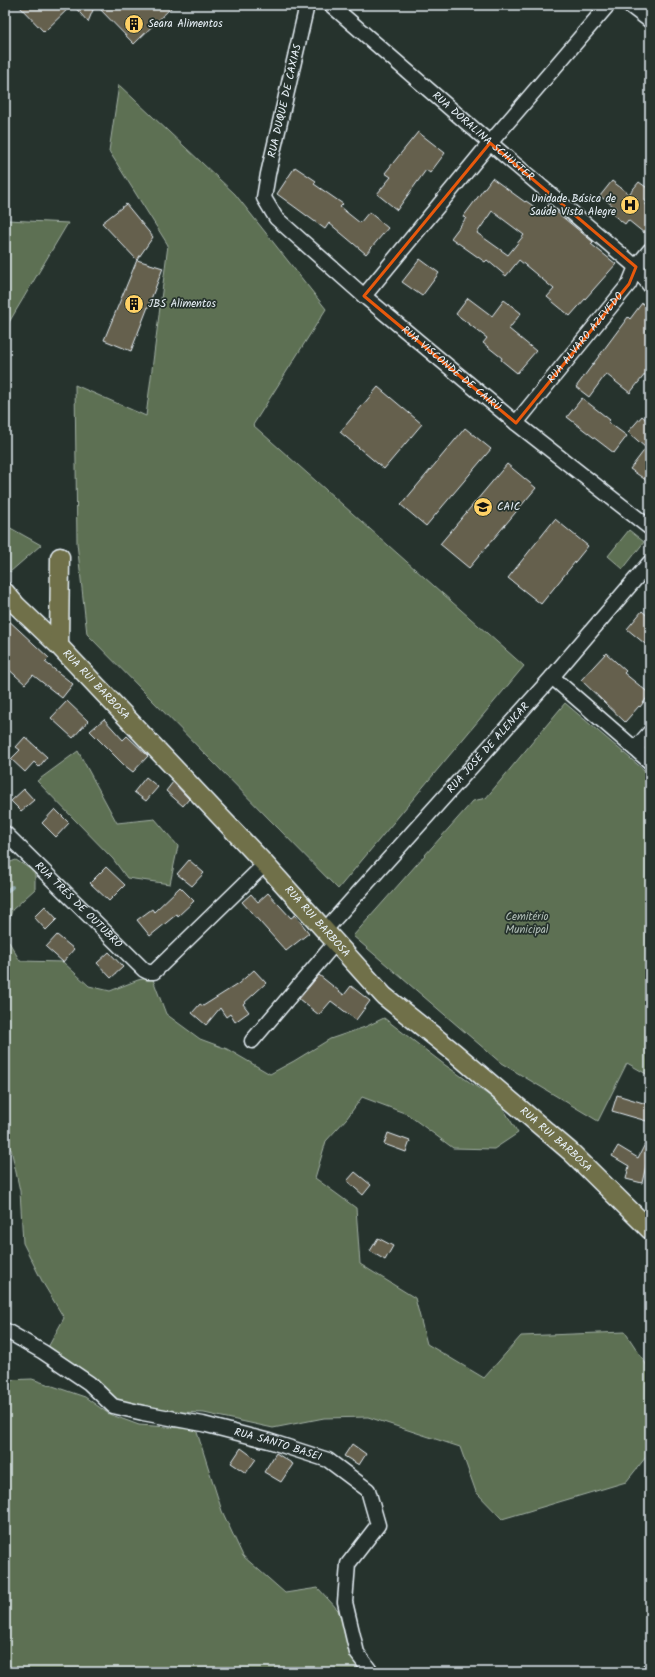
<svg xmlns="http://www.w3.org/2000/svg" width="655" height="1677" font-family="Kalam,sans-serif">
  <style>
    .green { fill: #5d6f52; stroke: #a2b0a5 }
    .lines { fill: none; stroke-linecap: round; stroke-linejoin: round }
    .stream { stroke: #87a1a3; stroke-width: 4 }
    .building { fill: #65604e; stroke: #e8f1f8; fill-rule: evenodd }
    .minor-casing { stroke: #e8f1f8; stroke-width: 17 }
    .major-casing { stroke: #e8f1f8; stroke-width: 21 }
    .minor { stroke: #26332d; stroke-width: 14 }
    .major { stroke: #6f704a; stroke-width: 18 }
    .marked { fill: none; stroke: #e8590c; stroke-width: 3; stroke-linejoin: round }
    .labels { text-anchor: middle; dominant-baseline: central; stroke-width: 3.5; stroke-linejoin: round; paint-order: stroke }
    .poi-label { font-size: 11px; fill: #e8f1f8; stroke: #26332d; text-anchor: start }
    .street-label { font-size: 11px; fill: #e8f1f8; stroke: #26332d }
    .park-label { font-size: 11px; fill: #b0bdb6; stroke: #26332d }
  </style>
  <rect width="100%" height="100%" fill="#26332d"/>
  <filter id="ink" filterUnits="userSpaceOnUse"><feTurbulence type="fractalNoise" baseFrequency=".025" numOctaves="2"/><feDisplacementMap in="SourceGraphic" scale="8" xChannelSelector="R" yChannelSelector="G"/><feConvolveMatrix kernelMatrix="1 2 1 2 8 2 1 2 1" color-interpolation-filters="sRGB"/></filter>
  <g filter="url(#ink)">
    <!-- green -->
    <g class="green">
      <polygon points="119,85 235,194 326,309 253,425 524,666 338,889 87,634 77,543 75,385 146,416 168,245 109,151"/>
      <polygon points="5,179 7,220 68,223 5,329"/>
      <polygon points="5,525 41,545 10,572 5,567"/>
      <polygon points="629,530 644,542 623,569 608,556"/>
      <polygon points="565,703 650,775 650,1076 627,1063 598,1121 501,1063 353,936 473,801 486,798"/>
      <polygon points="78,751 117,823 155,819 178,846 170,884 127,878 113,859 37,781"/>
      <polygon points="16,860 35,872 35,889 12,910 5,935 20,961 63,962 89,986 110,991 138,980 152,977 166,1014 200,1039 227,1049 270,1074 294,1061 330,1039 365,1027 384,1018 445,1065 500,1103 518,1133 494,1149 453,1148 407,1114 362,1097 347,1118 326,1141 315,1178 356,1208 360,1264 415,1298 427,1344 484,1378 521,1336 625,1332 650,1370 650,1452 626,1482 502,1519 476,1492 460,1447 368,1417 324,1418 273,1428 204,1413 137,1410 111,1403 46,1351 64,1318 43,1283 23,1243 20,1191 11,1149 5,1147 5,864"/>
      <polygon points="32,1379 85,1397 109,1414 139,1425 196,1429 222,1511 243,1556 285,1593 318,1588 338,1610 354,1656 363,1672 5,1672 5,1380"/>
    </g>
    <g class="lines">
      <!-- stream -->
      <polyline class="stream" points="5,892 12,887"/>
    </g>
    <!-- building -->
    <g class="building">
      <polygon points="18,5 72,5 44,32"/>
      <polygon points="73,5 95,5 88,22"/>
      <polygon points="96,5 174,5 134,44"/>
      <polygon points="418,132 445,153 430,173 426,170 397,210 377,194 391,177 385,173"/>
      <polygon points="295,167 316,181 314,184 343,204 340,207 360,223 369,212 388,228 366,254 329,223 325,229 277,194"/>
      <path d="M492 178 525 202 526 201 542 212 548 205 593 242 591 244 616 264 570 316 547 297 554 289 519 260 506 276 487 260 485 262 451 238 466 218 463 217ZM492 211 524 235 508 255 477 233Z"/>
      <polygon points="612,181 629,194 639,182 650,190 650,196 644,203 650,207 650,225 644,233 628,220 625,224 612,214 616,208 600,196"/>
      <polygon points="126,204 153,237 137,260 102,223"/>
      <polygon points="420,259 439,273 422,296 402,282"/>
      <polygon points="137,260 163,268 131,351 104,340"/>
      <polygon points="468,298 492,316 504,300 521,313 509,329 536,351 517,373 501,360 502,358 483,343 487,338 456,314"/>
      <polygon points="642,303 650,308 650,325 646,331 650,334 650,368 630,393 606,374 589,397 576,387 628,317 630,319"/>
      <polygon points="378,387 422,424 384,469 340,432"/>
      <polygon points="582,398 610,420 608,422 627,436 614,453 567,417"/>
      <polygon points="642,416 650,423 650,483 630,469 646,448 628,432"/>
      <polygon points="465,428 491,449 426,526 401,505"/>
      <polygon points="507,464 536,488 469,568 440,544"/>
      <polygon points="555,519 588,546 541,604 508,578"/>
      <polygon points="642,611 650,618 650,648 627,629"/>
      <polygon points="5,617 49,658 45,662 73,684 62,698 33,675 25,684 5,666"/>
      <polygon points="606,653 626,671 624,673 650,694 640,707 639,706 625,722 581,680"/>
      <polygon points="67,701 88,721 73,738 51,718"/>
      <polygon points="104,719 123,740 127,736 148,756 133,772 124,765 90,731"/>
      <polygon points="25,737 47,757 39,767 34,762 25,772 11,759 20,750 16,747"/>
      <polygon points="146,777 158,787 146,801 134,792"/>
      <polygon points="173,782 189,799 183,806 166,791"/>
      <polygon points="24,789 34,800 21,811 11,801"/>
      <polygon points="55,809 69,823 56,837 42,823"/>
      <polygon points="189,860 204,873 192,886 177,874"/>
      <polygon points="106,867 125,885 109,901 90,883"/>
      <polygon points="180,887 194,901 178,916 177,914 150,936 137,920 152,909 154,912"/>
      <polygon points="268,893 291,918 295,915 309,933 286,951 242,902 251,894 258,902"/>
      <polygon points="45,906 57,919 46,930 34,917"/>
      <polygon points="57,935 74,949 63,962 46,947"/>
      <polygon points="109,952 123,967 111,978 97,963"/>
      <polygon points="254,970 266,983 243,1004 249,1012 235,1022 230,1014 226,1017 220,1008 206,1025 192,1013 200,1004 203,1006 238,984"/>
      <polygon points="319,975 344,995 351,986 370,1001 356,1020 331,1001 319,1015 299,999"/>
      <polygon points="617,1095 650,1105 650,1122 612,1111"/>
      <polygon points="388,1133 410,1141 406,1152 384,1144"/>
      <polygon points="649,1136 650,1137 650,1148 642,1183 626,1179 629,1166 612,1156 618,1146 638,1158"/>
      <polygon points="355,1172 371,1185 363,1195 347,1181"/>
      <polygon points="378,1238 393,1246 385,1260 370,1251"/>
      <polygon points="352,1444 366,1454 359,1465 344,1456"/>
      <polygon points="241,1448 256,1459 246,1473 231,1463"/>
      <polygon points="276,1453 293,1464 281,1482 264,1472"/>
    </g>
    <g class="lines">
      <defs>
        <g id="minor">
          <path id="s1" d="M307 5 268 174 264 198 276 218 364 296 516 423 650 528"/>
          <path id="s2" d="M331 5 490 143 636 267 650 286"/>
          <polyline points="629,5 650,21"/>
          <polyline points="364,296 490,143 608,5"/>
          <path id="s3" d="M516 423 629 284 636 267 650 250"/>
          <polyline points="552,677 650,762"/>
          <polyline points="635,749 650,732"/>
          <path id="s4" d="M5 833 144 970 148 972H154L265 864"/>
          <path id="s5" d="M324 931 552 677 650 562"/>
          <polyline points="252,1041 335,943"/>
          <path id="s6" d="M5 1330 43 1352 89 1383 113 1406 143 1413 203 1424 269 1441 328 1460 368 1490 378 1525 348 1564 345 1602 357 1653 371 1672"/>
          <polyline points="647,1672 650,1670"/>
        </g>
        <g id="major">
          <path id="s7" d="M5 592 16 605 59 646 265 864 384 996 455 1053 572 1153 650 1230"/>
          <polyline points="59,646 60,557"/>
        </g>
      </defs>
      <!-- minor casing -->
      <use href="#minor" class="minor-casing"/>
      <!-- major casing -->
      <use href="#major" class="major-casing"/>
      <!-- minor -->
      <use href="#minor" class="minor"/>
      <!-- major -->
      <use href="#major" class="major"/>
    </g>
  </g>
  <!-- marked area -->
  <path class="marked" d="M490 143 636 267 629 284 516 423 364 296Z"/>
  <!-- icons -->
  <defs>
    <symbol id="building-disc" viewBox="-11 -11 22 22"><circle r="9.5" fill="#ffd166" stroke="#26332d"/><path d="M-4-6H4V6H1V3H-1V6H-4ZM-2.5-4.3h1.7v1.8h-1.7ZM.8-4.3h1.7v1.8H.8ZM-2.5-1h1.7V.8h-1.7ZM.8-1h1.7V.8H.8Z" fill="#111"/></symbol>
    <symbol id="hospital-disc" viewBox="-11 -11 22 22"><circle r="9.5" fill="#ffd166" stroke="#26332d"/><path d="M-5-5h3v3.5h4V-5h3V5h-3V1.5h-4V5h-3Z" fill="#111"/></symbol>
    <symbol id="school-disc" viewBox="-11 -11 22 22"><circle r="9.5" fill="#ffd166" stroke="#26332d"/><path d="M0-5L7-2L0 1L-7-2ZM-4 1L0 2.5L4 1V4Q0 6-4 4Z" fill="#111"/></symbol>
  </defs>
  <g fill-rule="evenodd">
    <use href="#building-disc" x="123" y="13" width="22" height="22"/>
    <use href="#hospital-disc" x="619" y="194" width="22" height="22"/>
    <use href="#building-disc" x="123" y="293" width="22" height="22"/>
    <use href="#school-disc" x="472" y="496" width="22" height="22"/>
  </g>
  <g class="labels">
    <!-- poi labels -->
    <g class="poi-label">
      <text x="148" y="24">Seara Alimentos</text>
      <text x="616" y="199" text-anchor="end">Unidade Básica de<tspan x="616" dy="13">Saúde Vista Alegre</tspan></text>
      <text x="148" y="304">JBS Alimentos</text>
      <text x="497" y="507">CAIC</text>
    </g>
    <!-- street labels -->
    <g class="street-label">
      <text transform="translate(285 101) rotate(-77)">RUA DUQUE DE CAXIAS</text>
      <text stroke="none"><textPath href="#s2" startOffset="201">RUA DORALINA SCHUSTER</textPath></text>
      <text stroke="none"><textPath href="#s3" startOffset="110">RUA ALVARO AZEVEDO</textPath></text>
      <text stroke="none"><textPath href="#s1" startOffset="452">RUA VISCONDE DE CAIRÚ</textPath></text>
      <text stroke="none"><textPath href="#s7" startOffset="130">RUA RUI BARBOSA</textPath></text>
      <text stroke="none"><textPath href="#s5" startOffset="246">RUA JOSÉ DE ALENCAR</textPath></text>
      <text stroke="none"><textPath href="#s4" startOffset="103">RUA TRÊS DE OUTUBRO</textPath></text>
      <text stroke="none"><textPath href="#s7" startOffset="454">RUA RUI BARBOSA</textPath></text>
      <text stroke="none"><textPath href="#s7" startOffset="778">RUA RUI BARBOSA</textPath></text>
      <text stroke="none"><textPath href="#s6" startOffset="302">RUA SANTO BASEI</textPath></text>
    </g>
    <!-- park labels -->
    <g class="park-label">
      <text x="527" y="917">Cemitério<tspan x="527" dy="13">Municipal</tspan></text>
    </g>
  </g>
  <!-- margin -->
  <rect width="655" height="1677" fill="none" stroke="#26332d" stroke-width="20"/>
  <rect x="10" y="10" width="635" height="1657" fill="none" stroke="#e8f1f8" stroke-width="1.5" filter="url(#ink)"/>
</svg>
